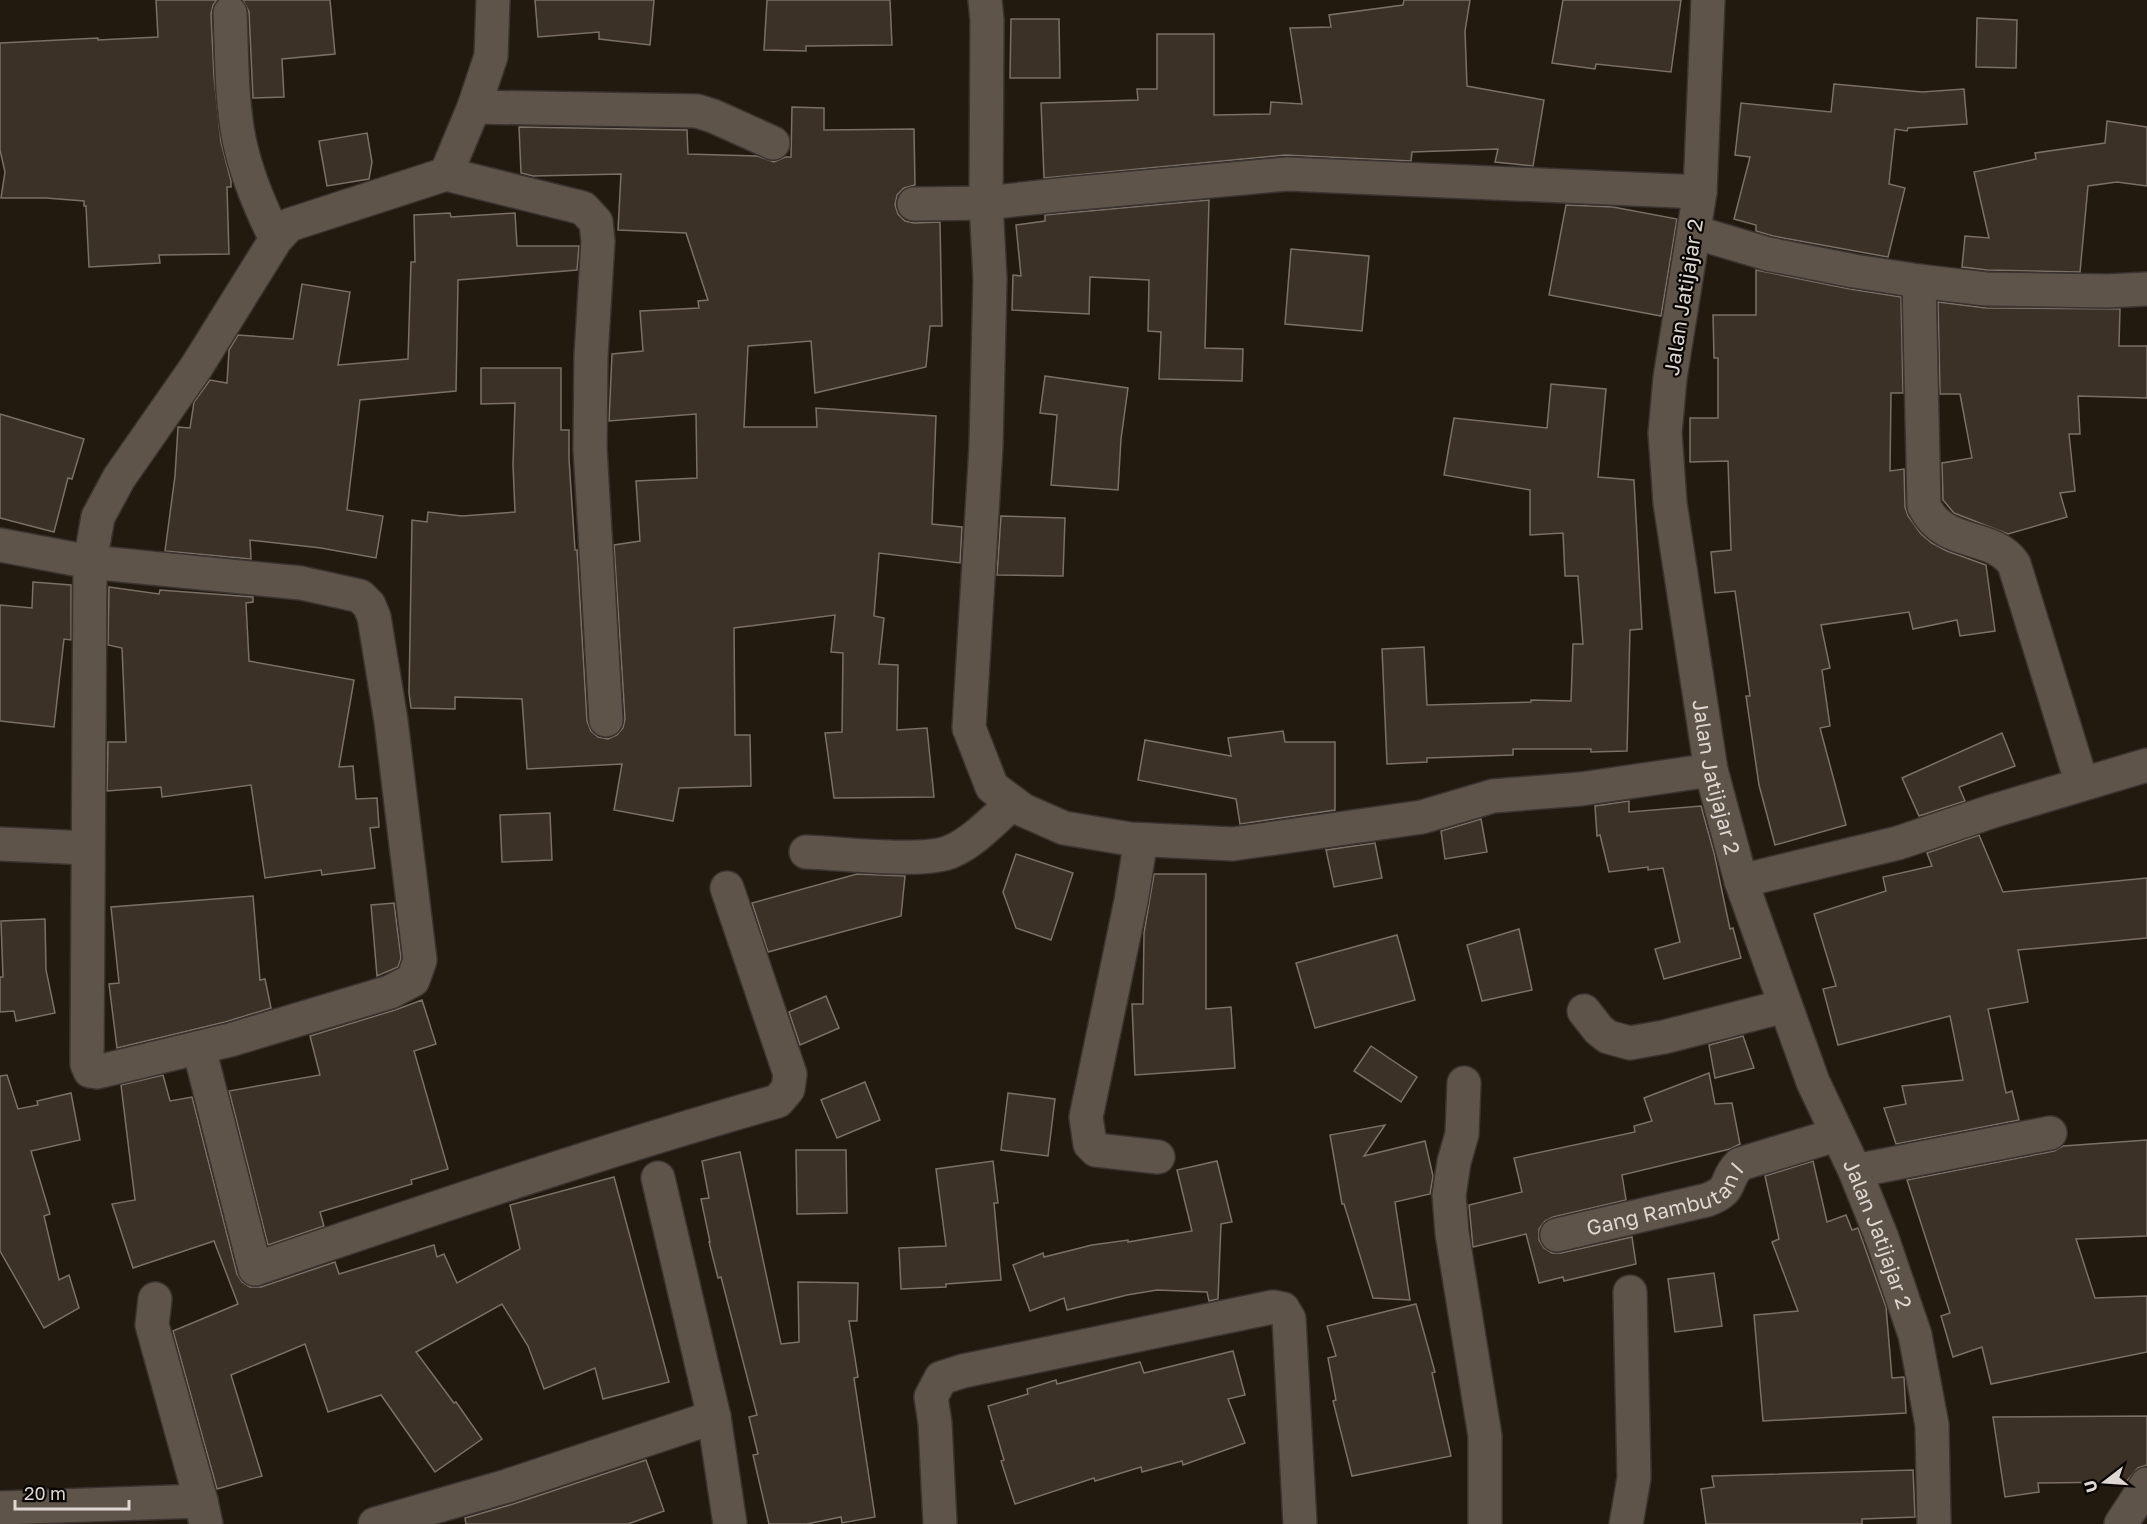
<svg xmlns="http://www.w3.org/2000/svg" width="2147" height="1524" font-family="'Golos Text',sans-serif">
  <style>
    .building { fill: #3b3127; stroke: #7b7065; stroke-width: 1.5 }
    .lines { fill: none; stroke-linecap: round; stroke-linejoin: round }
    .minor-casing { stroke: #3a332f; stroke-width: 36 }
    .minor { stroke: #5f5449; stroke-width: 33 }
    .labels { text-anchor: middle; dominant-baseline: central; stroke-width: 4.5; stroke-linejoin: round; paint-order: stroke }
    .street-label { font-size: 21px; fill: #dfd8d2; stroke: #080503 }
  </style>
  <rect width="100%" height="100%" fill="#22190f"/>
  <!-- building -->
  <g class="building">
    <polygon points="156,0 217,0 213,5 211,14 214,77 221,142 231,181 231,187 227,187 229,254 159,255 160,263 89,267 86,206 84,206 84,201 46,198 1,198 5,172 0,150 0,43 98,38 98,40 158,37"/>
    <polygon points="243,0 330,0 335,54 282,59 284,97 253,98 249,12"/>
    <polygon points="535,0 654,0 650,45 599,39 599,32 538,37"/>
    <polygon points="767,0 890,0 892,45 806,46 806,51 764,50"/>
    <polygon points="1404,0 1470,0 1465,31 1467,86 1544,100 1533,166 1495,162 1498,149 1412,152 1411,161 1285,155 1044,178 1041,103 1138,100 1137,89 1157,89 1157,34 1214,34 1214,115 1270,114 1271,102 1302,104 1290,28 1331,27 1329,15 1403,5"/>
    <polygon points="1563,0 1681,0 1671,72 1596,64 1595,69 1552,63"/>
    <polygon points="1977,18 2017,20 2016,68 1976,67"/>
    <polygon points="1011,19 1059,19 1060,78 1010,78"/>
    <polygon points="1834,84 1922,92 1964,89 1967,124 1908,128 1907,131 1895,129 1889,184 1905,188 1888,257 1773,236 1756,231 1756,225 1734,219 1750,157 1735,155 1741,103 1831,112"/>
    <polygon points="792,107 824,108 824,130 914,129 915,185 904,188 897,195 895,205 898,214 905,221 914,223 940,222 942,326 930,326 926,367 815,393 811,341 748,346 744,427 817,427 816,408 936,416 932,524 962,527 960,563 879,553 874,616 884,618 879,664 898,665 897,730 927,728 934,797 834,798 825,733 842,732 843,653 831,652 835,615 734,628 735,735 750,735 751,786 679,788 673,821 614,810 622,764 527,769 522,699 455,697 455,709 411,708 409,693 412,520 427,522 428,512 462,516 515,512 513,465 515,403 481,404 481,368 561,368 561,430 569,430 569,459 575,550 577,550 587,721 591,731 598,737 608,739 617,735 623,728 625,719 614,545 640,541 636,481 697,478 696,414 609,421 612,354 643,351 640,311 699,308 698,301 708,300 686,233 618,230 621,174 533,176 521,173 519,127 687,130 688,154 757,156 774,162 785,157 791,157"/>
    <polygon points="2107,121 2147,127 2147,186 2117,182 2088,186 2080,272 1987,270 1962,267 1965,236 1989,238 1974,172 2036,159 2035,153 2105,143"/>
    <polygon points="367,133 372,162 369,179 327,186 319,141"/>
    <polygon points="1209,200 1205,348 1243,349 1242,381 1159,379 1161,332 1148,331 1149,280 1090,277 1089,314 1012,310 1013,275 1021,276 1016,225 1045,221 1045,215"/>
    <polygon points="1566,205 1613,207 1677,219 1661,316 1549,295"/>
    <polygon points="450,213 451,217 515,213 517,246 579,246 577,270 458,280 456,391 360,400 347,510 383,516 376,558 321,548 250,540 251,559 165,551 175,476 178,427 190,428 194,402 210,380 227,383 229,350 238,335 293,339 302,284 350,292 338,365 408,359 411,262 415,262 414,215"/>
    <polygon points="1291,249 1369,256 1362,331 1285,324"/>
    <polygon points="1756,270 1850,289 1901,297 1903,393 1891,393 1890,471 1904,469 1905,507 1908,516 1921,534 1932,543 1947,551 1986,565 1995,631 1960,636 1957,620 1913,629 1909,612 1821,625 1830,668 1822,670 1830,726 1820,728 1846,825 1775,845 1759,785 1746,696 1750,696 1735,591 1715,593 1711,552 1731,550 1728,461 1690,462 1690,418 1718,418 1718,358 1714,358 1713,315 1756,315"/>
    <polygon points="1938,302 1986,308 2120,309 2119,346 2147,346 2147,398 2078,396 2080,434 2069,434 2075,491 2060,493 2067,517 2008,534 1954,513 1943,500 1942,463 1972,458 1960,394 1940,394"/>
    <polygon points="1045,376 1128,388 1121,439 1118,490 1051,485 1057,415 1040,413"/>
    <polygon points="1551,384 1606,389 1598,477 1634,480 1642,629 1630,630 1627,751 1591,752 1591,749 1513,749 1513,755 1427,758 1427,762 1387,764 1382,649 1424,647 1427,705 1531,702 1531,700 1571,701 1573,644 1583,644 1578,576 1565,576 1563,533 1530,535 1530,490 1444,475 1454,418 1547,428"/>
    <polygon points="0,414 84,439 72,479 68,478 54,532 0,518"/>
    <polygon points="1001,516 1065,518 1063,576 997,575"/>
    <polygon points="33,582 71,585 71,640 64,639 54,727 0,721 0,605 32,608"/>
    <polygon points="109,587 159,594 160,590 253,597 253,602 246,603 249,661 354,680 339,767 353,766 356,799 377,798 379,827 370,828 375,868 322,875 321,870 265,878 251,785 162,797 161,787 107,791 108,742 126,742 122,648 108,645"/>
    <polygon points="1283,731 1285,742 1335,742 1335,810 1240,824 1236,799 1138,780 1145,740 1231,756 1228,738"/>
    <polygon points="2002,733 2015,766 1959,787 1965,801 1919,816 1902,778"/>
    <polygon points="1629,801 1629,812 1701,806 1714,853 1730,929 1733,928 1741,958 1664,979 1655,949 1680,942 1663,868 1648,870 1648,867 1609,872 1600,835 1597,836 1595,806"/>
    <polygon points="550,813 552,860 502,862 500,815"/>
    <polygon points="1481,819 1487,852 1445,859 1441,831"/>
    <polygon points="1979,835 2003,892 2147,878 2147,938 2018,950 2028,1002 1988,1009 2006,1093 2012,1091 2019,1120 1896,1144 1884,1108 1906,1104 1902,1086 1963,1080 1950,1016 1838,1045 1823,989 1836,986 1814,914 1886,891 1883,877 1932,866 1927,853"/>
    <polygon points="1375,843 1382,878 1334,887 1326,850"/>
    <polygon points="1016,854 1073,873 1051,940 1016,928 1003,892"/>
    <polygon points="857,874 905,876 901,916 768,952 752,903"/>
    <polygon points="1154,874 1206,874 1206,1009 1231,1007 1235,1068 1135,1075 1132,1004 1143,1004 1144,933"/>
    <polygon points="253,896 260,980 265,979 271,1008 225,1022 117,1048 109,984 119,983 111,907"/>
    <polygon points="394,903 401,958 398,967 377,976 371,905"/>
    <polygon points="45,919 46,970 55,1013 16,1021 14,1011 0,1012 0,977 3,977 1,921"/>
    <polygon points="1519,929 1532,990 1482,1001 1467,945"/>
    <polygon points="1397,935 1415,1000 1315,1028 1296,963"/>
    <polygon points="826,996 839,1028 800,1045 789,1012"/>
    <polygon points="422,1000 436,1044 414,1051 448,1169 411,1180 412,1184 320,1212 324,1226 268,1245 229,1091 320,1075 310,1036 395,1010"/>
    <polygon points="1743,1036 1754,1068 1715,1078 1709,1045"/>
    <polygon points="1371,1046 1417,1077 1401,1102 1354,1071"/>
    <polygon points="1709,1073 1715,1104 1732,1103 1740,1144 1730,1149 1622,1175 1626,1200 1553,1217 1545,1221 1539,1229 1539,1240 1544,1248 1552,1253 1561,1253 1632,1237 1636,1264 1564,1281 1563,1277 1539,1283 1526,1234 1473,1247 1469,1205 1522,1192 1514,1158 1635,1132 1634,1126 1652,1121 1644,1098"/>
    <polygon points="7,1075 18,1109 38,1105 37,1101 71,1093 80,1140 31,1151 50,1214 44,1216 59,1280 69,1275 79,1308 44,1328 0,1251 0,1076"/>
    <polygon points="163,1075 170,1101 192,1097 237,1274 242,1282 250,1287 261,1287 335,1262 339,1274 434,1245 437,1257 444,1254 457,1283 520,1249 510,1205 614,1177 669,1382 603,1399 595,1368 544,1389 528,1346 502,1304 416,1352 454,1403 456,1402 482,1439 435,1472 381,1395 328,1412 305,1344 231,1375 262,1476 217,1489 173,1331 238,1304 214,1241 133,1268 112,1204 135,1200 121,1085"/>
    <polygon points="865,1082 880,1120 837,1138 821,1100"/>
    <polygon points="1008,1093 1055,1099 1048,1156 1001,1150"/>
    <polygon points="1385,1125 1364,1156 1425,1141 1433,1176 1430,1194 1395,1202 1410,1300 1373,1298 1344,1204 1342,1204 1330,1135"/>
    <polygon points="2147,1140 2147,1236 2076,1239 2095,1298 2147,1296 2147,1352 1991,1384 1982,1347 1953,1357 1941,1316 1950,1313 1907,1180 2054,1151 2063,1146"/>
    <polygon points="796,1150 846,1150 847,1213 797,1214"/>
    <polygon points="740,1152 781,1344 799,1342 798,1282 858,1283 857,1321 849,1321 858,1377 854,1378 875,1517 842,1523 841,1517 807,1524 769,1524 753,1455 758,1454 749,1417 757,1415 721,1277 718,1278 709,1242 710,1242 701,1199 709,1198 702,1161"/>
    <polygon points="993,1161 998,1203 994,1203 1001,1280 946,1284 946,1287 901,1289 899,1248 946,1246 936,1169"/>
    <polygon points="1217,1161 1232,1222 1221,1224 1218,1299 1209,1301 1207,1292 1157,1290 1127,1295 1067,1310 1064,1298 1030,1311 1013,1265 1043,1253 1044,1257 1092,1245 1128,1240 1128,1242 1192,1231 1177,1170"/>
    <polygon points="1813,1161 1827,1222 1846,1215 1852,1230 1858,1228 1864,1245 1886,1307 1892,1378 1904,1377 1906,1413 1763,1421 1754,1315 1798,1311 1772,1242 1779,1239 1765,1176"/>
    <polygon points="1714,1273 1722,1326 1675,1332 1668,1279"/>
    <polygon points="1416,1304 1435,1372 1432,1373 1451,1456 1352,1476 1333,1401 1336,1400 1328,1358 1336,1356 1327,1326"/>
    <polygon points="1233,1351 1245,1395 1228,1399 1245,1443 1183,1465 1182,1461 1142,1472 1141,1467 1095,1481 1094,1478 1015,1504 1001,1461 1004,1460 988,1406 1028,1394 1027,1389 1056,1380 1057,1384 1140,1362 1144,1373"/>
    <polygon points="2147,1416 2147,1465 2138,1468 2126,1482 2038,1483 2039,1492 2005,1497 1993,1417"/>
    <polygon points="646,1460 664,1511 628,1524 466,1524 465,1518 513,1504"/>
    <polygon points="1913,1470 1915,1517 1862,1519 1862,1524 1706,1524 1701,1489 1714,1487 1712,1476"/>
  </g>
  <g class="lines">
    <defs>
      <g id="minor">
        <polyline points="985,0 987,20 986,203 990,279 986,446 969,728 992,787 1023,810 1064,828 1130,839 1233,844 1422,817 1493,796 1581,789 1711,770"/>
        <path id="s1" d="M1708 0 1700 192 1670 378 1665 433 1670 503 1711 770 1741 881 1813 1082 1855 1171 1882 1238 1915 1335 1932 1425 1934 1524"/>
        <path d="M230 13C232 55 231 98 239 139 246 174 260 207 276 239"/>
        <polyline points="474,107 697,111 713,116 773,143"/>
        <polyline points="446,174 583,208 596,222 598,241 591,356 590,448 606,720"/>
        <polyline points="914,204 986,203 1068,194 1287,174 1700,192"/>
        <polyline points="1694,232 1768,254 1854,271 1919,281 1986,289 2108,291 2147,289"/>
        <path d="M1919 281 1924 506C1944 548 1992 532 2014 564L2082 784"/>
        <polyline points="0,545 90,562 301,583 360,596 369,605 374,617 391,721 420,960 413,980 390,992 230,1040 97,1072 90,1071 87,1064 90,562 98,517 119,478 197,366 276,239 289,225 446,174 474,107 491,56 493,0"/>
        <polyline points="1141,840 1131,901 1086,1117 1090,1144 1096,1150 1158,1157"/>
        <polyline points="0,844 88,848"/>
        <path d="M806 852C838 853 927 864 952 851 975 841 994 819 1013 803"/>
        <polyline points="1741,881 1898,843 1993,811 2147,765"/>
        <polyline points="1584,1011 1599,1030 1608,1037 1630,1043 1664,1037 1785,1006"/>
        <path d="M199 1048 255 1269C429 1210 601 1151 778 1101L788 1089 790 1074 727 888"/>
        <polyline points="1464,1083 1462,1134 1454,1162 1449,1195 1452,1233 1485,1436 1485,1524"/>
        <polyline points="1855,1171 2050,1133"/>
        <polyline points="658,1178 714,1417 730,1524"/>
        <path id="s2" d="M1557 1235 1707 1200C1736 1189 1722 1181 1740 1164L1836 1135"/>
        <polyline points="155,1299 152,1325 201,1501 206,1524"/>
        <polyline points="0,1508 201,1501"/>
        <polyline points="375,1524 507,1486 714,1417"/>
        <polyline points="940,1524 935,1423 931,1397 941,1378 963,1371 1273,1307 1283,1309 1289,1319 1300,1524"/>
        <polyline points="1626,1524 1634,1478 1630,1292"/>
        <polyline points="2121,1524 2147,1484"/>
      </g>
    </defs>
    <!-- minor casing -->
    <use href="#minor" class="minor-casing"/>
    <!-- minor -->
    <use href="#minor" class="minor"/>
  </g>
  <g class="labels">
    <!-- street labels -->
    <g class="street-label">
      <text transform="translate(1683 297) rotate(-81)">Jalan Jatijajar 2</text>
      <text stroke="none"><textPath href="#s1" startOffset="784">Jalan Jatijajar 2</textPath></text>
      <text stroke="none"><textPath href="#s2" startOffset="117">Gang Rambutan I</textPath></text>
      <text stroke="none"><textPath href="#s1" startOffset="1270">Jalan Jatijajar 2</textPath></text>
    </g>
  </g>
  <!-- north arrow -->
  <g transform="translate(2105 1482) rotate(253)" stroke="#080503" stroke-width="4.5" paint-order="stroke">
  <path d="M0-4.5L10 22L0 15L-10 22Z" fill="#dfd8d2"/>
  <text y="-9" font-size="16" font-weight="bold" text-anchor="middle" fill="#dfd8d2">U</text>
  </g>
  <!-- scale -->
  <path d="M15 1500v9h114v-9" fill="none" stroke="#dfd8d2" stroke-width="3"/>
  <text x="24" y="1500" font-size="18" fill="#dfd8d2" stroke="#080503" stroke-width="4.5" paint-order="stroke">20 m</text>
</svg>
